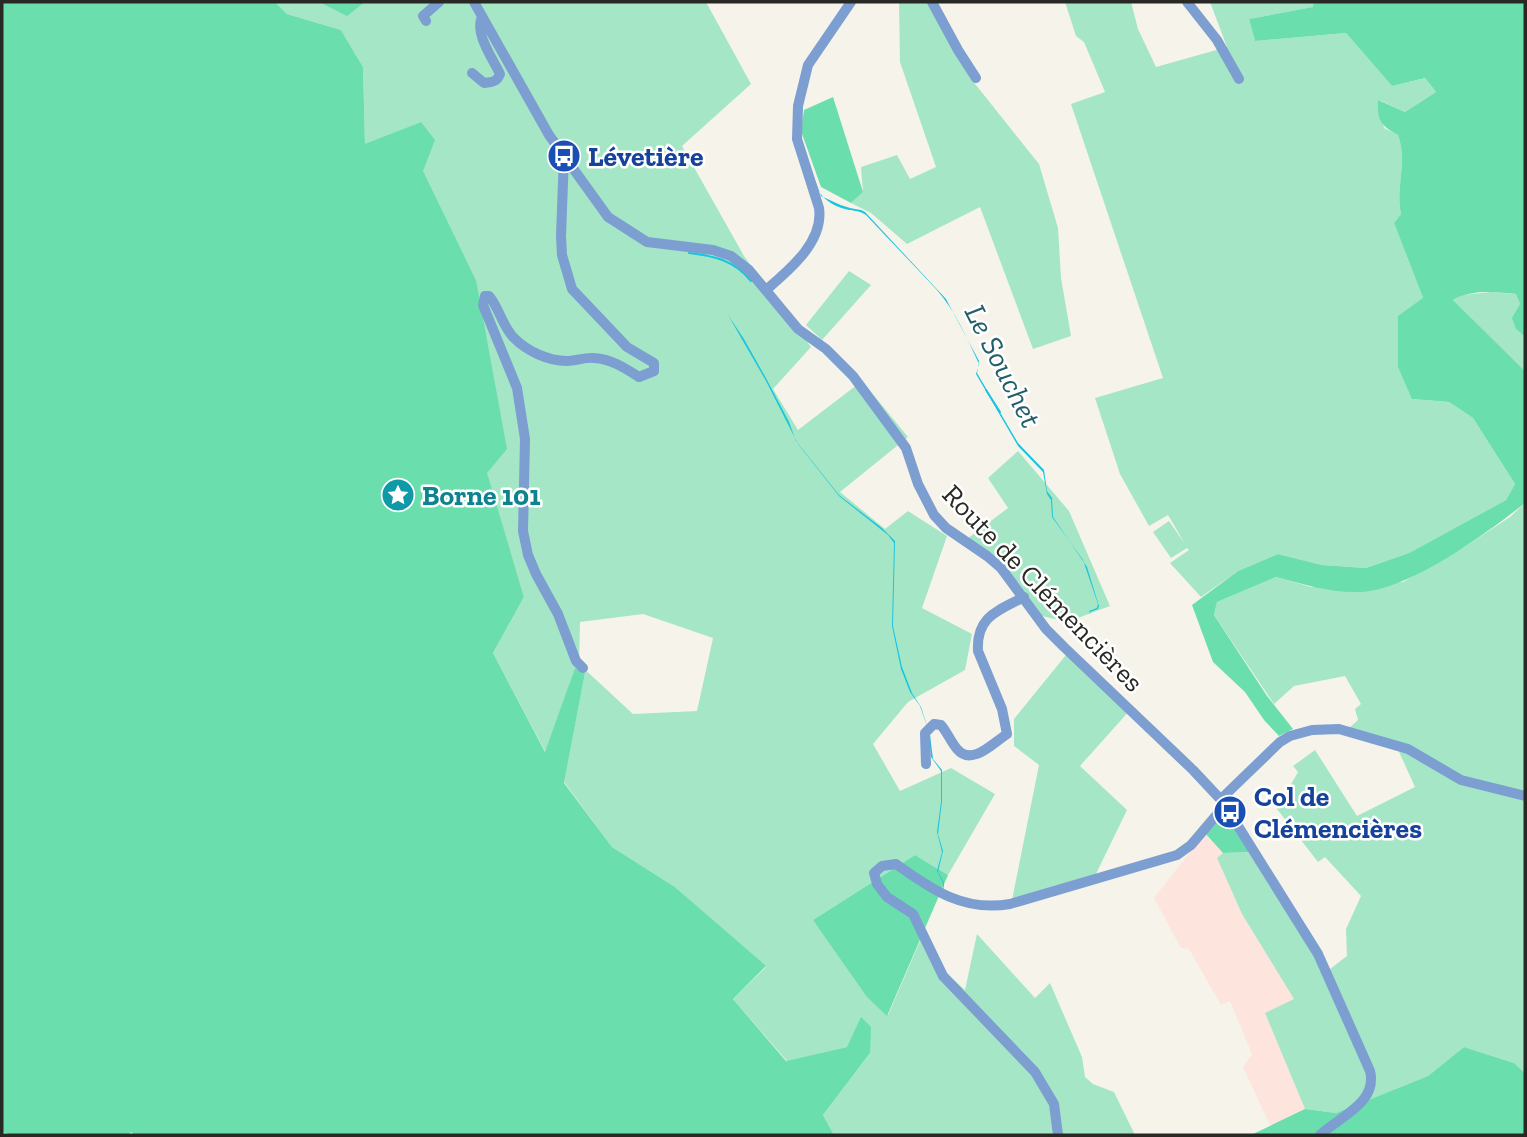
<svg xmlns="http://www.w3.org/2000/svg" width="1527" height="1137" font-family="'Zilla Slab',serif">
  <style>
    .industrial { fill: #fde4dc }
    .green { fill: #a5e6c7; fill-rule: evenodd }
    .forest { fill: #6adead }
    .water { fill: #19c5de }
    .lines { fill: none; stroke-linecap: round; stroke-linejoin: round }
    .stream { stroke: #19c5de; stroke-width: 2 }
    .minor { stroke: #7c9ed1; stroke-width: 10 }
    .labels { text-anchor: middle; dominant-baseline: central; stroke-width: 5; stroke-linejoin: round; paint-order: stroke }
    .transit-label { font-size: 28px; font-weight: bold; fill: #164399; stroke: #fff; text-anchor: start }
    .culture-label { font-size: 28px; font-weight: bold; fill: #0d838f; stroke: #fff; text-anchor: start }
    .street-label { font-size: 28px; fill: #282824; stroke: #fff }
    .water-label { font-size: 30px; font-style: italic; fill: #235f6a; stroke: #fff }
  </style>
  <rect width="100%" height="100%" fill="#f6f4ea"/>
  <!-- industrial -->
  <polygon class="industrial" points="1205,833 1223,853 1217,858 1242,914 1294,999 1265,1013 1305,1109 1284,1121 1270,1125 1243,1067 1252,1054 1230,1001 1221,1005 1189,949 1181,948 1154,898"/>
  <!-- green -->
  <g class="green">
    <path d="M275 2H319L347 15 365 2H706L751 84 682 146 744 256 811 347 773 389 798 430 862 381 908 437 840 492 885 529 908 511 947 536 922 608 972 634 965 670 908 702 873 744 900 791 951 768 995 794 948 875 915 855 813 920 888 1015 923 934 941 968 965 990 977 934 1035 998 1050 983 1082 1057 1085 1077 1093 1084 1114 1092 1135 1135H834L823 1115 870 1053V1027L847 1047 787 1061 733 999 766 967 675 887 612 847 564 782 585 673 575 668 546 753 493 653 524 597 486 473 476 280 422 170 421 122 365 145 363 67 341 30 287 14ZM643 614 713 638 697 711 633 714 579 664 580 622Z"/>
    <polygon points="899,2 927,2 972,80 1039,164 1058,228 1061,278 1071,336 1033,349 980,207 907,244 871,213 851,203 863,192 861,167 897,155 910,179 936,167 900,62"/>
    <path d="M1065 2H1131L1138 29 1156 67 1227 47 1210 2H1314V7L1249 19 1255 41 1346 33 1392 86 1425 78 1436 92 1405 112 1379 100 1384 128 1398 135C1408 163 1395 186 1401 214L1394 223 1423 298 1412 399 1449 402 1473 418 1515 484 1506 500 1409 553 1366 568 1322 565 1278 554 1238 571 1201 597 1170 563 1189 550 1187 548 1171 558 1153 532 1169 521 1185 544 1168 515 1149 526 1120 474 1095 398 1163 378 1071 104 1105 92 1084 42 1076 36Z"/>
    <polygon points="849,271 871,285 822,340 806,325"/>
    <polygon points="1491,292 1516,294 1520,304 1516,329 1525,337 1525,371 1453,300 1462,295"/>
    <polygon points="1018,451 1069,511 1110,606 1067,622 1038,615 1026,597 967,539 1008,508 988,478"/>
    <polygon points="1525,503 1525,1073 1514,1063 1464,1047 1428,1076 1336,1113 1305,1109 1265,1013 1294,999 1242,914 1217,858 1223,853 1250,852 1322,964 1330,969 1347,956 1346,929 1361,896 1325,857 1318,862 1277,809 1298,772 1293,766 1315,750 1357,816 1415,787 1395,743 1349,728 1358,720 1355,709 1361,704 1345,676 1294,686 1274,704 1214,615 1217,602 1276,577 1311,587 1403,582 1466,546 1510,517"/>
    <polygon points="1070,650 1131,709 1080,766 1127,810 1095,876 1011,905 1039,765 1014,746 1014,719"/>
  </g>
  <!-- forest -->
  <g class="forest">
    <polygon points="2,2 275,2 287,14 341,30 363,67 365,144 421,122 435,140 423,171 476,280 507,449 487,473 524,597 493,653 545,752 575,668 585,673 564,783 612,847 675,887 766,966 733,999 786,1061 847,1047 861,1017 871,1027 870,1053 823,1115 834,1135 133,1135 132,1132 127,1135 13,1135 2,1132"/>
    <polygon points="319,2 365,2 347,16"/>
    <path d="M1314 2H1525V337L1516 329 1512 318 1520 304 1516 294C1496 292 1471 289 1453 300L1525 371V503C1487 533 1405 594 1355 592 1328 592 1302 584 1276 577L1217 602 1214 615 1267 696 1293 729 1279 736 1264 720 1245 692 1213 662 1192 605 1238 571 1278 554 1322 565 1366 568 1409 553 1506 500 1515 484 1473 418 1449 402 1412 399 1398 367V316L1423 298 1394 223 1401 214C1395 186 1408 163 1398 135 1380 126 1377 119 1378 100L1405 112 1436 92 1425 78 1392 86 1346 33 1255 41 1249 19 1313 7Z"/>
    <polygon points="833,97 863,192 851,203 821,187 801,131 804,110"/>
    <polygon points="1214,819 1232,821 1250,852 1223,853 1205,833"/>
    <polygon points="915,855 948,875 887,1016 867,997 813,920"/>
    <polygon points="1464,1047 1514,1063 1525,1073 1525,1135 1251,1135 1305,1109 1336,1113 1428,1076"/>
  </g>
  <!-- water -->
  <g class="water">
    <path d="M809 164 821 196C836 203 845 208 861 210L865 212 946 299 979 361 977 373 1018 443 1044 470 1047 491 1052 498 1053 517 1087 567 1099 606 1098 609 1090 612 1091 615 1089 611 1097 608 1098 604 1083 560 1052 517 1051 500 1047 494 1043 472 1018 446 976 374 979 364C967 338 955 310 936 289 913 264 889 240 866 215 859 210 853 211 845 209 822 203 812 186 809 164Z"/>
    <polygon points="728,315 744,339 767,380 789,422 796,441 839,495 882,528 895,541 893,626 902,667 912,693 921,707 930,735 933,759 942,770 942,801 938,834 943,851 938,872 944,883 943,893 943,883 937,871 942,852 937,832 941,802 941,771 931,757 928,729 920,706 910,692 901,669 892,626 894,543 888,535 839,496 798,444 766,381"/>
  </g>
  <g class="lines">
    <!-- stream -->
    <g class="stream">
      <path d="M689 253C714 256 734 260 751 281"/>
      <polyline points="986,390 1000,412"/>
    </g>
    <!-- minor -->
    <g class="minor">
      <path d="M474 2 549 135 608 217 647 242 713 250 731 256 749 270 798 329 826 349 853 376 906 448 918 484 934 515 946 528 987 556 1001 568 1046 629 1064 647 1193 770 1223 802 1318 954 1370 1071C1378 1103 1339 1117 1320 1135"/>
      <polyline points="932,2 958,50 976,78"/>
      <polyline points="1187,2 1217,40 1239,79"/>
      <polyline points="426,21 423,16 439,2"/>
      <path d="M472 73 484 83C492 82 497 82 500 74 493 59 474 33 482 17"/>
      <path d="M564 156 561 236 562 255 572 289 627 347 654 363V371L639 377C625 368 611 359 594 358 585 357 576 361 567 361 548 361 527 351 514 338 502 326 500 309 489 296H485L483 305 517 388 525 439 523 531 528 555 536 574 558 614 576 661 583 668"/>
      <path d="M766 290C789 270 824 242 819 208L797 139 798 106 808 65 851 2"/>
      <path d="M926 764 925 733 934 724 941 725C947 732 951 742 957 749 972 767 994 742 1007 734L1002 709 978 651C976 617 997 611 1024 597"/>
      <polyline points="1221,799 1280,742 1290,736 1312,730 1339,729 1408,749 1461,780 1525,796"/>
      <path d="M1058 1135 1054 1104 1035 1072 943 976 913 914 887 897 877 884 874 873 882 866 896 864C932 890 964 912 1010 904L1177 855 1191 845 1225 805"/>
    </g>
  </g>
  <!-- icons -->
  <defs>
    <symbol id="bus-disc" viewBox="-11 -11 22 22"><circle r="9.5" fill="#1a4fb4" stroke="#fff"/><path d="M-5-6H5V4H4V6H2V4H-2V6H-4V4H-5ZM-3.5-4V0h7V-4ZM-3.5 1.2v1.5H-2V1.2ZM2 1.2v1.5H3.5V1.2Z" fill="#fff"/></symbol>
    <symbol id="sight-disc" viewBox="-11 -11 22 22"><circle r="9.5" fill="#0f9aa8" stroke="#fff"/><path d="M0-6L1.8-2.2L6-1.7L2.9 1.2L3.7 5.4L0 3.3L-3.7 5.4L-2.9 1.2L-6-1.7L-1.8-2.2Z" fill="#fff"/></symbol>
  </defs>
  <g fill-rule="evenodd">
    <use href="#bus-disc" x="545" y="137" width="38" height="38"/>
    <use href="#sight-disc" x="379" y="476" width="38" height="38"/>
    <use href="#bus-disc" x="1211" y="793" width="38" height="38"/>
  </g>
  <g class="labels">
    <!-- transit labels -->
    <g class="transit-label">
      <text x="588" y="156">Lévetière</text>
      <text x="1254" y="796">Col de<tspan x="1254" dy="32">Clémencières</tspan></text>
    </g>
    <!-- culture labels -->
    <g class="culture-label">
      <text x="422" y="495">Borne 101</text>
    </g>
    <!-- street labels -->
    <g class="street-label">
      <text transform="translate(1043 588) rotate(46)">Route de Clémencières</text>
    </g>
    <!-- water labels -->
    <g class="water-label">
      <text transform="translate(1003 366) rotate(63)">Le Souchet</text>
    </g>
  </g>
  <!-- border -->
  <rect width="1527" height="1137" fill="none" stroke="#282824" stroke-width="7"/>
</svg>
